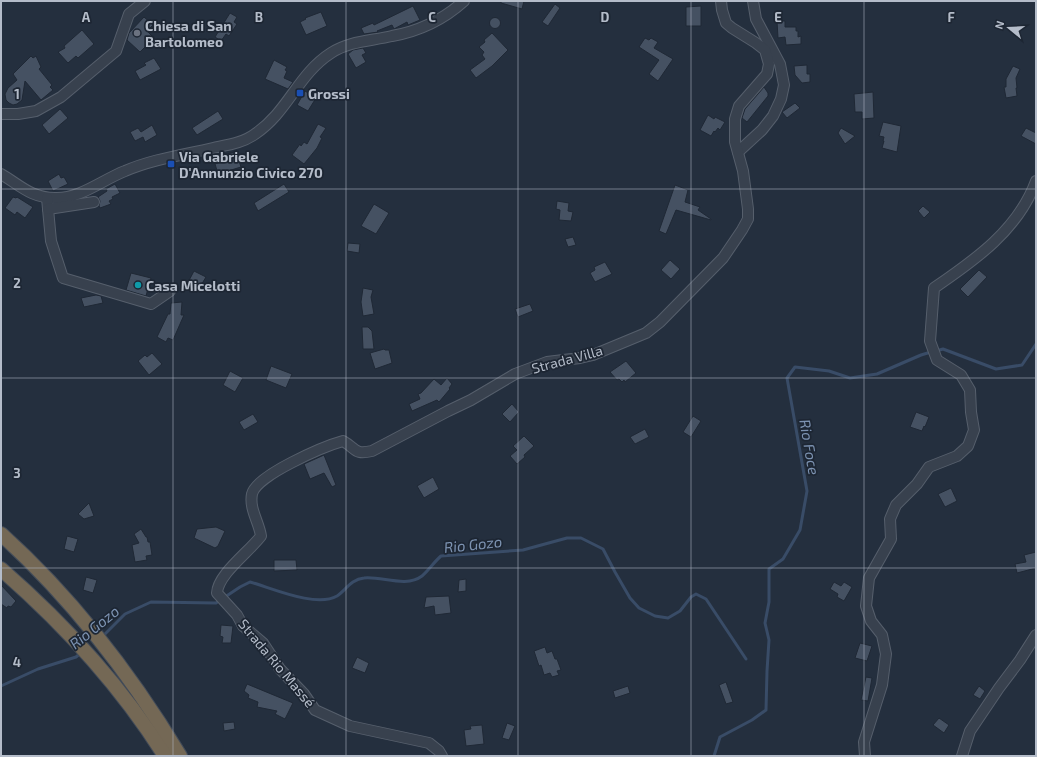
<svg xmlns="http://www.w3.org/2000/svg" width="1037" height="757" font-family="'Exo 2',sans-serif">
  <style>
    .lines { fill: none; stroke-linecap: round; stroke-linejoin: round }
    .stream { stroke: #394c67; stroke-width: 3 }
    .building { fill: #455162; stroke: #1f2835 }
    .minor-casing { stroke: #565f6c; stroke-width: 12 }
    .highway-casing { stroke: #434c59; stroke-width: 16 }
    .minor { stroke: #38414e; stroke-width: 10 }
    .highway { stroke: #746855; stroke-width: 14 }
    .grid { fill: none; stroke: #b4bcc9; stroke-width: 1; stroke-opacity: 0.55 }
    .worship-dot { fill: #6b7280; stroke: #1d2633; stroke-width: 1.5 }
    .transit-dot { fill: #1a4fb4; stroke: #1d2633; stroke-width: 1.5 }
    .culture-dot { fill: #0f9aa8; stroke: #1d2633; stroke-width: 1.5 }
    .labels { text-anchor: middle; dominant-baseline: central; stroke-width: 3.5; stroke-linejoin: round; paint-order: stroke }
    .poi-label { font-size: 14px; font-weight: bold; fill: #b4bcc9; stroke: #1d2633; text-anchor: start }
    .street-label { font-size: 14px; fill: #b4bcc9; stroke: #1d2633 }
    .water-label { font-size: 15px; font-style: italic; fill: #7c92b1; stroke: #1d2633 }
    .grid-label { font-size: 13px; text-anchor: middle; font-weight: bold; fill: #b4bcc9; stroke: #1d2633; stroke-width: 3.5; stroke-linejoin: round; paint-order: stroke }
  </style>
  <rect width="100%" height="100%" fill="#242f3e"/>
  <g class="lines">
    <!-- stream -->
    <g class="stream">
      <polyline points="936,351 943,349 996,369 1022,365 1036,344"/>
      <path d="M102 637 125 614 151 602 216 603 240 587 250 582C272 588 316 608 337 596 345 591 351 579 364 578 382 576 406 588 422 576 429 570 434 562 441 556L523 550 567 538H581L603 549 615 572 630 598 639 608 655 616 668 618 680 611 691 597 696 594 706 599 746 659"/>
      <polyline points="1,686 38,669 76,657 82,652"/>
      <polyline points="714,756 720,737 752,720 766,710 767,671 769,640 765,623 769,602 769,569 783,559 800,530 807,491 787,378 795,367 829,371 850,378 877,374 921,355 931,352"/>
    </g>
  </g>
  <!-- building -->
  <g class="building">
    <polygon points="501,1 524,1 522,9 501,3"/>
    <polygon points="555,4 560,8 548,26 542,22"/>
    <polygon points="413,6 420,20 408,25 407,22 394,29 392,25 377,31 378,32 364,34 361,28 373,23 374,25"/>
    <polygon points="701,6 701,26 686,26 686,7"/>
    <polygon points="321,12 327,26 306,35 300,22 306,19 305,18"/>
    <polygon points="230,13 237,17 234,22 237,24 229,36 226,34 221,41 215,37"/>
    <polygon points="144,17 153,25 147,31 154,38 140,52 127,40 129,33"/>
    <circle cx="495" cy="23" r="5.5"/>
    <polygon points="777,21 785,21 785,27 796,27 796,31 798,31 798,37 801,36 801,44 786,45 785,37 778,38"/>
    <polygon points="82,30 94,44 78,58 76,56 68,63 58,52 65,48 64,46"/>
    <polygon points="492,33 508,50 492,66 476,78 470,70 485,59 482,55 484,52 479,47 485,42 484,40"/>
    <polygon points="645,38 649,40 651,38 658,42 654,48 673,59 658,81 649,74 659,60 639,47"/>
    <polygon points="363,48 366,53 362,55 366,62 356,68 348,54 353,50"/>
    <polygon points="31,56 33,58 36,56 41,67 39,69 52,85 50,87 53,90 41,100 25,81 22,100 17,104 13,105 9,103 6,100 5,94 8,88 17,80 13,74"/>
    <polygon points="154,58 161,69 140,80 135,71 146,65 144,63"/>
    <polygon points="274,60 287,67 285,70 287,71 284,78 293,82 288,89 265,79"/>
    <polygon points="807,65 807,74 810,74 810,82 802,83 795,75 794,66"/>
    <polygon points="1013,66 1020,69 1016,78 1017,88 1016,88 1017,96 1006,98 1004,87 1006,87 1006,79"/>
    <polygon points="764,87 768,93 768,96 747,122 742,118 745,109"/>
    <polygon points="305,91 316,98 308,111 297,105"/>
    <polygon points="873,92 874,118 862,119 862,112 855,112 854,94"/>
    <polygon points="795,103 800,108 787,118 782,112"/>
    <polygon points="60,109 68,118 49,134 42,125"/>
    <polygon points="218,111 223,119 197,135 192,128"/>
    <polygon points="708,115 714,119 715,117 725,122 720,130 718,128 715,132 714,131 711,136 700,130"/>
    <polygon points="883,122 901,126 897,152 882,148 884,141 883,141 884,137 879,136"/>
    <polygon points="318,124 326,128 320,137 322,138 317,148 304,164 292,155 300,144 301,146 304,142 307,144"/>
    <polygon points="152,125 157,135 145,142 143,137 135,141 130,132 138,128 141,132"/>
    <polygon points="841,128 855,136 845,144 838,133"/>
    <polygon points="1026,128 1036,133 1036,144 1021,136"/>
    <polygon points="234,152 236,159 238,158 241,167 218,174 215,164 221,162 219,156"/>
    <polygon points="59,174 61,178 64,177 68,184 53,191 48,181"/>
    <polygon points="115,184 120,193 112,197 113,199 109,201 111,204 100,208 99,206 100,201 98,197 107,191 106,189"/>
    <polygon points="284,184 289,192 258,211 254,203"/>
    <polygon points="675,185 688,190 685,202 700,207 698,210 711,219 711,220 676,210 666,234 659,231"/>
    <polygon points="13,197 16,198 17,197 33,207 25,218 17,212 15,215 5,208"/>
    <polygon points="557,201 569,203 568,211 573,212 571,221 559,220 560,210 556,209"/>
    <polygon points="374,204 389,213 376,234 361,226"/>
    <polygon points="923,206 930,212 924,218 918,211"/>
    <polygon points="573,237 576,245 568,247 565,239"/>
    <polygon points="348,243 360,244 359,253 347,251"/>
    <polygon points="670,260 680,269 671,279 661,270"/>
    <polygon points="605,262 612,274 595,282 590,273 595,270 594,267"/>
    <polygon points="979,270 987,277 968,297 960,289"/>
    <polygon points="194,271 206,277 197,292 186,286"/>
    <polygon points="131,273 151,278 146,296 126,290"/>
    <polygon points="363,288 373,290 371,297 374,314 363,316 361,302"/>
    <polygon points="96,295 101,296 103,303 84,307 81,298"/>
    <polygon points="182,302 181,315 184,315 173,340 168,338 166,342 157,337 168,314 170,314 171,303"/>
    <polygon points="530,304 533,311 518,317 515,309"/>
    <polygon points="362,327 368,327 372,331 374,349 363,349"/>
    <polygon points="384,349 385,350 389,350 392,363 375,369 370,353"/>
    <polygon points="152,353 162,364 149,375 138,361 145,355 147,357"/>
    <polygon points="626,361 636,373 625,382 624,380 622,382 619,379 617,380 610,372"/>
    <polygon points="271,366 292,374 286,388 266,380"/>
    <polygon points="230,371 243,378 235,392 223,385"/>
    <polygon points="447,378 452,384 449,388 450,389 439,402 437,400 412,411 409,404 420,399 418,394 421,393 434,379 441,385"/>
    <polygon points="512,404 519,412 510,422 502,414"/>
    <polygon points="916,412 929,417 925,427 924,426 922,431 910,427"/>
    <polygon points="253,414 258,422 244,430 239,422"/>
    <polygon points="693,416 701,421 691,437 683,432"/>
    <polygon points="645,429 649,437 635,444 630,437"/>
    <polygon points="524,436 534,446 524,455 525,457 517,464 510,456 517,450 513,446"/>
    <polygon points="324,455 336,485 332,487 324,473 310,479 304,464"/>
    <polygon points="433,477 439,489 424,498 417,486"/>
    <polygon points="951,488 957,501 945,507 938,494"/>
    <polygon points="89,503 94,516 84,519 78,514"/>
    <polygon points="216,527 225,531 218,546 215,548 194,538 197,529"/>
    <polygon points="141,529 146,537 147,537 148,542 150,542 152,555 146,556 147,560 135,562 132,545 139,543 134,534"/>
    <polygon points="67,536 78,539 74,552 64,549"/>
    <polygon points="1036,552 1036,568 1017,573 1015,564 1026,562 1024,555"/>
    <polygon points="274,560 296,560 297,570 274,571"/>
    <polygon points="86,577 97,580 93,593 83,590"/>
    <polygon points="466,579 466,591 458,592 459,580"/>
    <polygon points="834,582 841,586 844,582 852,587 844,601 837,597 838,594 830,589"/>
    <polygon points="1,585 16,601 11,607 8,606 7,608 1,604"/>
    <polygon points="449,596 451,613 435,615 434,606 424,608 426,597"/>
    <polygon points="221,625 233,626 231,643 222,643 223,637 220,636"/>
    <polygon points="860,643 872,646 867,661 855,658"/>
    <polygon points="545,647 547,653 552,651 555,659 557,659 561,670 557,671 559,675 552,677 550,673 544,675 541,665 539,666 534,651"/>
    <polygon points="357,657 369,663 365,673 352,668"/>
    <polygon points="866,677 872,678 868,701 861,700"/>
    <polygon points="726,682 733,702 726,704 719,685"/>
    <polygon points="247,684 293,703 285,719 275,714 277,711 257,707 258,702 248,698 249,695 244,691"/>
    <polygon points="628,686 630,693 615,698 613,691"/>
    <polygon points="979,686 985,691 980,699 973,695"/>
    <polygon points="939,718 949,725 944,733 933,725"/>
    <polygon points="234,722 235,729 224,731 223,723"/>
    <polygon points="507,723 515,726 509,740 502,738"/>
    <polygon points="482,725 484,744 466,746 464,730 471,729 470,726"/>
  </g>
  <g class="lines">
    <defs>
      <g id="minor">
        <polyline points="1,114 18,114 36,111 61,97 116,51 129,14 145,1"/>
        <polyline points="738,152 762,130 773,116 781,99 784,85 780,64 756,19 753,1"/>
        <path d="M1 174C20 185 31 198 55 198 80 199 102 180 125 171 153 159 183 155 213 148 227 145 243 143 255 134 288 112 298 74 331 53 349 41 371 41 392 36 420 31 443 20 464 1"/>
        <polyline points="47,198 51,241 63,278 151,304 170,291"/>
        <polyline points="48,209 94,202"/>
        <path d="M442 756 439 751 429 743 350 726 315 710 304 694 280 669 263 643 243 626 237 615 217 593C218 574 249 552 261 536 259 522 249 509 252 494 256 475 325 446 343 441 357 449 354 455 372 451L448 411 471 400 515 374 547 362 580 358 593 355 646 333 660 322 723 258 742 230 748 219V209L743 171 735 142V119L739 106 767 74 769 64 765 50 756 43 732 28 726 23 722 10 721 1"/>
        <path d="M865 756 864 742 882 685 886 654 882 635 871 621 866 606 869 578 891 539 890 519 896 505 917 484 929 467 957 456 968 446 974 430 971 412 970 390 961 375 937 360 930 341 934 288C975 260 1018 230 1036 181"/>
        <polyline points="962,756 970,731 999,688 1020,660 1036,635"/>
      </g>
      <g id="highway">
        <path d="M1 534C72 598 131 675 180 756"/>
        <path d="M1 569C63 623 121 686 165 756"/>
      </g>
    </defs>
    <!-- minor casing -->
    <use href="#minor" class="minor-casing"/>
    <!-- highway casing -->
    <use href="#highway" class="highway-casing"/>
    <!-- minor -->
    <use href="#minor" class="minor"/>
    <!-- highway -->
    <use href="#highway" class="highway"/>
  </g>
  <!-- grid -->
  <path class="grid" d="M173 1V756M346 1V756M518 1V756M691 1V756M864 1V756M1 189H1036M1 378H1036M1 568H1036"/>
  <!-- markers -->
  <circle class="worship-dot" cx="137" cy="33" r="4"/>
  <g class="transit-dot">
    <rect x="296" y="89" width="8" height="8" rx="2"/>
    <rect x="167" y="160" width="8" height="8" rx="2"/>
  </g>
  <circle class="culture-dot" cx="138" cy="285" r="4"/>
  <g class="labels">
    <!-- poi labels -->
    <g class="poi-label">
      <text x="145" y="25">Chiesa di San<tspan x="145" dy="16">Bartolomeo</tspan></text>
      <text x="308" y="93">Grossi</text>
      <text x="179" y="156">Via Gabriele<tspan x="179" dy="16">D'Annunzio Civico 270</tspan></text>
      <text x="146" y="285">Casa Micelotti</text>
    </g>
    <!-- street labels -->
    <g class="street-label">
      <text transform="translate(567 359) rotate(-15)">Strada Villa</text>
      <text transform="translate(277 663) rotate(50)">Strada Rio Massé</text>
    </g>
    <!-- water labels -->
    <g class="water-label">
      <text transform="translate(810 447) rotate(80)">Rio Foce</text>
      <text transform="translate(473 544) rotate(-6)">Rio Gozo</text>
      <text transform="translate(94 627) rotate(-39)">Rio Gozo</text>
    </g>
  </g>
  <g class="grid-label">
    <text x="86" y="22">A</text>
    <text x="259" y="22">B</text>
    <text x="432" y="22">C</text>
    <text x="605" y="22">D</text>
    <text x="778" y="22">E</text>
    <text x="951" y="22">F</text>
    <text x="17" y="99">1</text>
    <text x="17" y="288">2</text>
    <text x="17" y="478">3</text>
    <text x="17" y="667">4</text>
  </g>
  <!-- border -->
  <rect width="1037" height="757" fill="none" stroke="#b4bcc9" stroke-width="4"/>
  <!-- north arrow -->
  <g transform="translate(1009 28) rotate(288)" stroke="#1d2633" stroke-width="3" paint-order="stroke">
  <path d="M0-3L7 15L0 10L-7 15Z" fill="#b4bcc9"/>
  <text y="-6" font-size="11" font-weight="bold" text-anchor="middle" fill="#b4bcc9">N</text>
  </g>
</svg>
